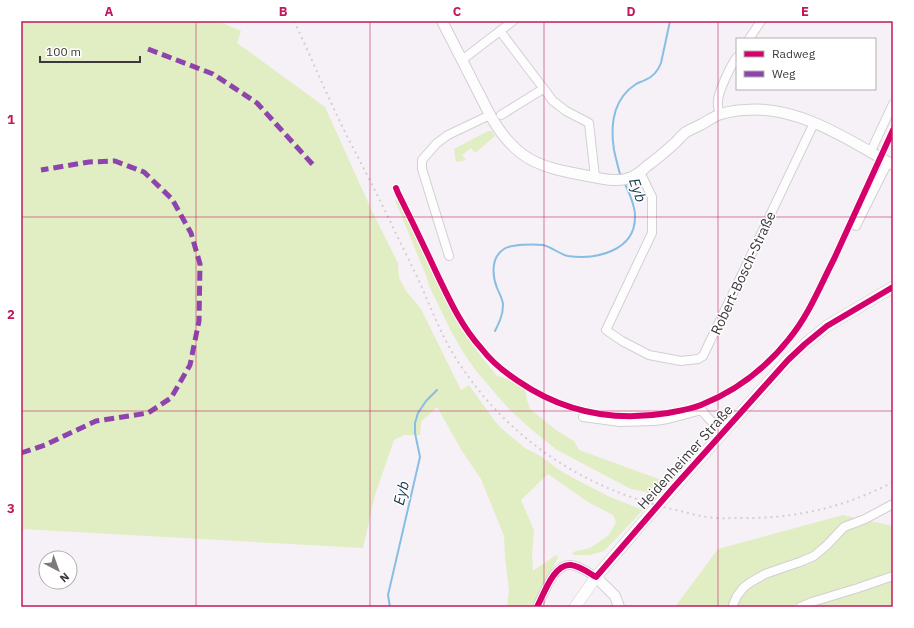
<svg xmlns="http://www.w3.org/2000/svg" width="914" height="628" font-family="'IBM Plex Sans',sans-serif">
  <style>
    .green { fill: #e1edc2 }
    .lines { fill: none; stroke-linecap: round; stroke-linejoin: round }
    .stream { stroke: #87bfe4; stroke-width: 2 }
    .minor-casing { stroke: #d3cfd3; stroke-width: 10 }
    .tertiary-casing { stroke: #d3cfd3; stroke-width: 12 }
    .secondary-casing { stroke: #d3cfd3; stroke-width: 12 }
    .minor { stroke: #fefdfe; stroke-width: 8 }
    .tertiary { stroke: #fefdfe; stroke-width: 10 }
    .secondary { stroke: #fefdfe; stroke-width: 11 }
    .rail { stroke: #d1cfd1; stroke-width: 2; stroke-dasharray: 2 4; stroke-linecap: butt }
    .quiet { stroke: #8e44ad; stroke-width: 5; stroke-dasharray: 10 5; stroke-linecap: butt }
    .cycleway-casing { stroke: #fff; stroke-width: 8 }
    .cycleway { stroke: #d6006c; stroke-width: 6 }
    .grid { fill: none; stroke: #c2185b; stroke-width: 1; stroke-opacity: 0.55 }
    .labels { text-anchor: middle; dominant-baseline: central; stroke-width: 3; stroke-linejoin: round; paint-order: stroke }
    .street-label { font-size: 14px; fill: #3d383c; stroke: #fff }
    .water-label { font-size: 15px; font-style: italic; fill: #10344a; stroke: #fff }
    .neatline { fill: none; stroke: #c2185b; stroke-width: 1.5 }
    .grid-label { font-size: 13px; text-anchor: middle; font-weight: bold; fill: #c2185b }
  </style>
  <rect width="100%" height="100%" fill="#f6f1f6"/>
  <!-- green -->
  <g class="green">
    <polygon points="21,21 218,21 241,31 237,43 325,107 372,211 398,263 399,278 406,291 421,309 461,390 469,385 494,420 502,429 525,448 542,457 559,470 577,480 610,497 643,510 604,551 590,555 573,555 573,552 590,548 609,535 616,522 613,515 588,502 548,474 521,500 534,530 532,555 533,571 556,555 558,558 532,607 507,607 509,590 505,557 504,536 481,479 462,451 437,407 421,422 420,435 404,435 394,440 375,495 363,548 21,529"/>
    <polygon points="488,131 492,131 495,136 475,153 471,148 462,155 466,160 456,162 454,149"/>
    <polygon points="398,198 453,313 461,328 472,344 485,361 497,376 510,379 525,389 527,400 530,409 556,430 574,441 579,450 667,482 656,495 642,491 631,489 557,450 533,431 509,409 476,371 463,352 451,331 429,286 427,278 395,200"/>
    <polygon points="843,515 893,526 893,575 786,607 675,607 718,549"/>
    <polygon points="893,579 893,607 794,607 857,587"/>
  </g>
  <g class="lines">
    <!-- stream -->
    <g class="stream">
      <path d="M621 177C618 168 616 159 614 150 610 125 613 99 636 84 639 82 642 82 645 80 653 77 658 71 661 63L670 21"/>
      <path d="M495 331C499 323 503 315 503 305 503 299 499 293 497 288 492 275 491 257 504 249 511 244 534 244 543 245 552 247 559 254 568 256 596 260 635 251 635 217 635 214 635 211 634 208 632 199 628 190 624 182"/>
      <polyline points="390,607 388,595 420,457 415,433 415,423 418,413 426,401 437,390"/>
    </g>
    <defs>
      <g id="minor">
        <polyline points="500,31 553,101 566,111 589,123 595,177"/>
        <polyline points="749,39 761,21"/>
        <polyline points="462,60 513,21"/>
        <path d="M720 114C719 110 717 105 718 101 718 92 731 65 737 57"/>
        <polyline points="501,115 543,89"/>
        <polyline points="870,153 893,104"/>
        <polyline points="640,172 652,197 652,233 606,330 622,341 649,355 681,361 698,359 703,356 814,123"/>
        <polyline points="856,226 888,162"/>
        <polyline points="449,256 422,169 422,160 437,143 448,135 490,115"/>
        <path d="M583 417 620 422 655 421 668 419 702 410C707 419 716 425 724 432"/>
        <path d="M537 607C544 594 554 563 571 565 580 566 589 573 596 577"/>
        <polyline points="733,607 733,605 737,596 744,587 751,582 765,574 785,567 800,562 814,556 827,545 844,527 865,519 893,504"/>
        <polyline points="800,607 812,602 858,588 893,576"/>
      </g>
      <g id="tertiary">
        <path d="M442 21 490 115C516 161 539 167 588 176 603 179 618 183 632 177 638 174 643 170 647 166 657 159 666 151 675 143 679 139 682 135 686 132 691 129 697 127 702 124 708 121 714 116 721 114 728 112 737 110 745 110 798 105 849 140 893 165"/>
        <polyline points="596,577 615,596 619,607"/>
      </g>
      <polyline id="secondary" points="575,607 596,577 644,521 788,360 805,344 827,326 893,287"/>
    </defs>
    <!-- minor casing -->
    <use href="#minor" class="minor-casing"/>
    <!-- tertiary casing -->
    <use href="#tertiary" class="tertiary-casing"/>
    <!-- secondary casing -->
    <use href="#secondary" class="secondary-casing"/>
    <!-- minor -->
    <use href="#minor" class="minor"/>
    <!-- tertiary -->
    <use href="#tertiary" class="tertiary"/>
    <!-- secondary -->
    <use href="#secondary" class="secondary"/>
    <!-- rail -->
    <path class="rail" d="M294 21C312 59 328 98 347 136 362 165 377 194 391 223 401 245 413 267 423 290 433 313 442 336 455 357 506 438 583 489 676 510 685 512 693 515 702 516 714 519 728 518 741 518 794 519 846 507 893 482"/>
    <!-- quiet -->
    <g class="quiet">
      <polyline points="148,49 213,74 257,103 315,167"/>
      <polyline points="21,453 45,445 96,421 148,413 171,398 190,365 199,321 200,264 191,233 172,199 144,172 115,161 89,162 41,170"/>
    </g>
    <defs>
      <g id="cycleway">
        <path d="M396 188 398 193C411 219 424 246 436 272 449 299 461 326 481 348 491 361 504 372 518 381 563 412 614 422 668 413 679 411 691 409 701 405 736 391 766 368 789 339 809 315 820 286 834 259 854 216 873 173 893 130"/>
        <path d="M537 607C544 594 554 563 571 565 580 566 589 573 596 577L674 487 788 360 805 344 827 326 893 287"/>
      </g>
    </defs>
    <!-- cycleway casing -->
    <use href="#cycleway" class="cycleway-casing"/>
    <!-- cycleway -->
    <use href="#cycleway" class="cycleway"/>
  </g>
  <!-- grid -->
  <path class="grid" d="M196 21V607M370 21V607M544 21V607M718 21V607M21 217H893M21 411H893"/>
  <g class="labels">
    <!-- street labels -->
    <g class="street-label">
      <text transform="translate(743 273) rotate(-65)">Robert-Bosch-Straße</text>
      <text transform="translate(685 457) rotate(-48)">Heidenheimer Straße</text>
    </g>
    <!-- water labels -->
    <g class="water-label">
      <text transform="translate(638 190) rotate(71)">Eyb</text>
      <text transform="translate(401 493) rotate(-77)">Eyb</text>
    </g>
  </g>
  <!-- border -->
  <rect width="914" height="628" fill="none" stroke="#ffffff" stroke-width="44"/>
  <!-- legend -->
  <rect x="736" y="38" width="140" height="52" fill="#ffffff" stroke="#b1afb1"/>
  <rect x="744" y="51" width="20" height="6" fill="#d6006c" stroke="#b1afb1"/>
  <text x="772" y="58" font-size="12" fill="#3d383c">Radweg</text>
  <rect x="744" y="71" width="20" height="6" fill="#8e44ad" stroke="#b1afb1"/>
  <text x="772" y="78" font-size="12" fill="#3d383c">Weg</text>
  <!-- north arrow -->
  <g transform="translate(58 570) rotate(139)"><circle r="19" fill="#ffffff" stroke="#b1afb1"/>
  <path d="M0-3L7 15L0 10L-7 15Z" fill="#7e797d"/>
  <text y="-6" font-size="11" font-weight="bold" text-anchor="middle" fill="#3d383c">N</text>
  </g>
  <!-- scale -->
  <path d="M40 56v6h100v-6" fill="none" stroke="#3d383c" stroke-width="2"/>
  <text x="46" y="56" font-size="12" fill="#3d383c" stroke="#ffffff" stroke-width="3" paint-order="stroke">100 m</text>
  <rect x="22" y="22" width="870" height="584" class="neatline"/>
  <g class="grid-label">
    <text x="109" y="16">A</text>
    <text x="283" y="16">B</text>
    <text x="457" y="16">C</text>
    <text x="631" y="16">D</text>
    <text x="805" y="16">E</text>
    <text x="11" y="124">1</text>
    <text x="11" y="319">2</text>
    <text x="11" y="513">3</text>
  </g>
</svg>
